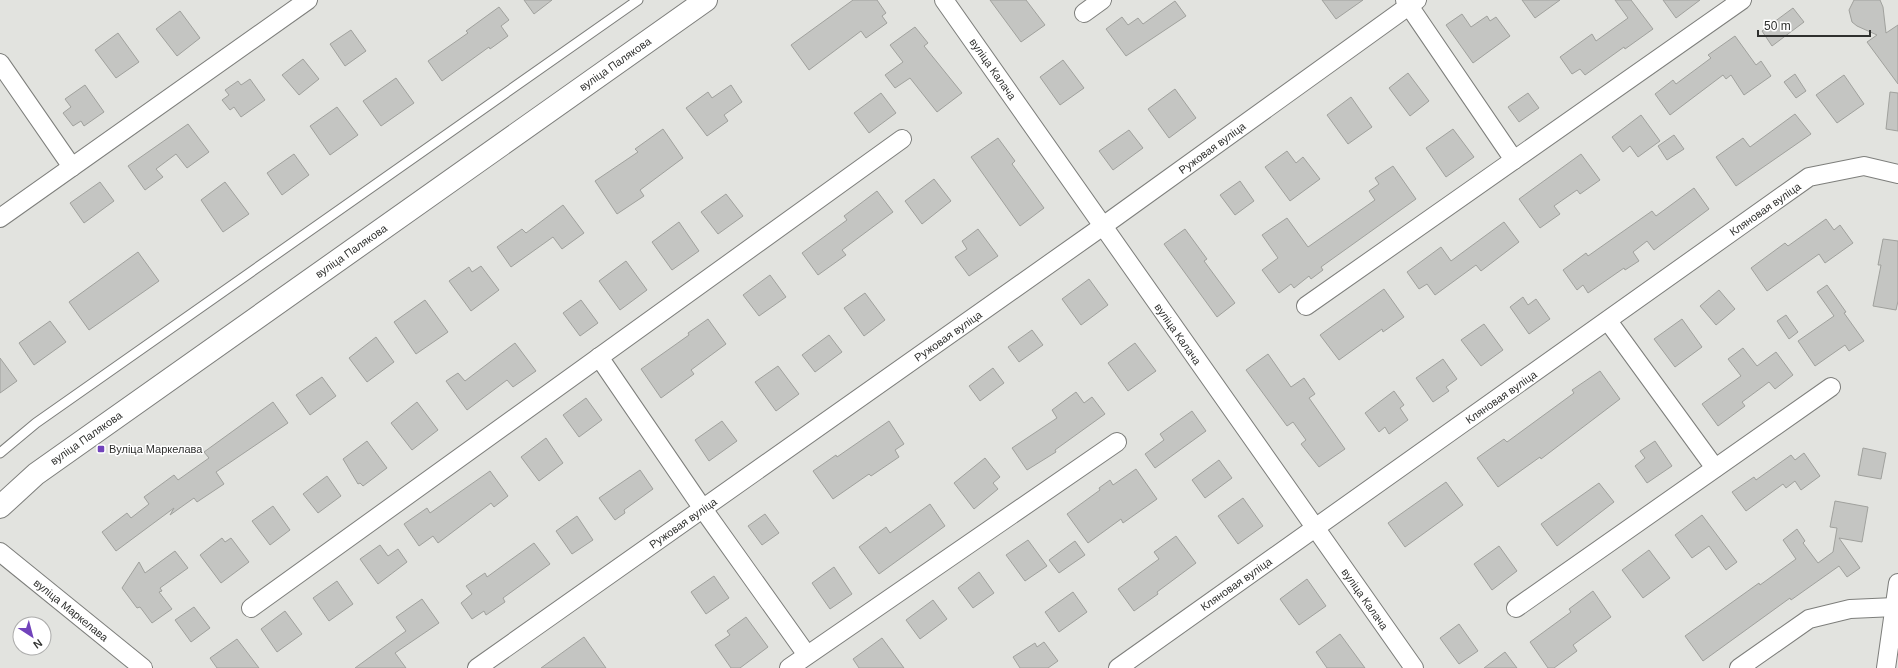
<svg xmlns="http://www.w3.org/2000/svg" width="1898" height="668" font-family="Arial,sans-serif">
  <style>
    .building { fill: #c4c5c2; stroke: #a0a19d }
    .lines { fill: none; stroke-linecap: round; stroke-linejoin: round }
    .lane-casing { stroke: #7d7e7b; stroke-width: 11 }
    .street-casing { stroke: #7d7e7b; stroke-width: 20 }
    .secondary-casing { stroke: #7d7e7b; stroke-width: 24 }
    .lane { stroke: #fff; stroke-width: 9 }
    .street { stroke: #fff; stroke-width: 18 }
    .secondary { stroke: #fff; stroke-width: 22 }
    .poi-dot { fill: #7143bb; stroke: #fff; stroke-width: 1.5 }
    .labels { text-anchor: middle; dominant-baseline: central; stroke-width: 3; stroke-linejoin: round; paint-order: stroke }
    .street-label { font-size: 11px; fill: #2f302e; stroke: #fff }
    .poi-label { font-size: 11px; fill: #2f302e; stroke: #fff; text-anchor: start }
  </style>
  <rect width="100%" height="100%" fill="#e2e3df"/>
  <!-- building -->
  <g class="building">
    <polygon points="524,0 552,0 534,14"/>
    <polygon points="853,0 877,0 886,13 882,16 887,23 866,38 861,31 809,70 791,45"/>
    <polygon points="990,0 1026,0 1045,25 1021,42"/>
    <polygon points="1322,0 1363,0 1336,19"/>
    <polygon points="1522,0 1560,0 1535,18"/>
    <polygon points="1615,0 1631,0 1653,29 1625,49 1624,47 1585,75 1580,69 1572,74 1560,57 1592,34 1596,41 1628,18"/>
    <polygon points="1663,0 1700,0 1676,18"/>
    <polygon points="1854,0 1880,0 1883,7 1886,33 1898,25 1898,84 1867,42 1877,35 1857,26 1852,22 1849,10"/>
    <polygon points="1175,1 1186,16 1126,56 1106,29 1122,17 1128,25 1138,18 1143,24"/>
    <polygon points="499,7 509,20 501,26 508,36 490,49 489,47 442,81 428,61 468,33 466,31"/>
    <polygon points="1793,8 1804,22 1772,46 1762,31"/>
    <polygon points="180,11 200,38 177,56 156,29"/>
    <polygon points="1462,14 1471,27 1487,16 1490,21 1496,17 1510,36 1473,63 1446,25"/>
    <polygon points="915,27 928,43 924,46 962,93 937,112 910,78 895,88 885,75 903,62 890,45"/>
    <polygon points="351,30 366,51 345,66 330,44"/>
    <polygon points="118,33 139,62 116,78 95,50"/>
    <polygon points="1735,36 1756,65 1761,61 1771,76 1744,95 1731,75 1726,79 1723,75 1670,115 1655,94 1673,80 1676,84 1711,58 1708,55"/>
    <polygon points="303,59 319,79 299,95 282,75"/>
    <polygon points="1063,60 1084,88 1060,105 1040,77"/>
    <polygon points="1408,73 1429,101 1410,116 1389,88"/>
    <polygon points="1795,74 1806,91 1796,98 1784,82"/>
    <polygon points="1844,75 1864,104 1837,123 1816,95"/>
    <polygon points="396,78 414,103 381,126 363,101"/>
    <polygon points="250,79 265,100 241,117 234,107 230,110 222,100 229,95 225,90 238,81 241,85"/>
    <polygon points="85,85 104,112 84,126 81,121 73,126 63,113 71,107 65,99"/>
    <polygon points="731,85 742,102 724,115 728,121 707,136 686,108 708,92 712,98"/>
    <polygon points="1175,89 1196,118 1169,138 1148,109"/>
    <polygon points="1890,92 1898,93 1898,131 1886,129"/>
    <polygon points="881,93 896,113 869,133 854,113"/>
    <polygon points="1528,93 1539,108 1519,122 1508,107"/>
    <polygon points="1351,97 1372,127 1348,144 1327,115"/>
    <polygon points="337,107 358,135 330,155 310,126"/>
    <polygon points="1795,114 1811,134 1736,186 1716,157 1743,138 1750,147"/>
    <polygon points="1641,115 1660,141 1638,157 1630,146 1623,152 1612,137"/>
    <polygon points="188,124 209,152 187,168 176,154 156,169 163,177 145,190 128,166"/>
    <polygon points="663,129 683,158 640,190 644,196 617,214 595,181 638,152 635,149"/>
    <polygon points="1453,129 1474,157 1446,177 1426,148"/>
    <polygon points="1129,130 1143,148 1113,170 1099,151"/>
    <polygon points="1674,135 1684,149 1667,160 1658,146"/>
    <polygon points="998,138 1015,161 1012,164 1044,208 1020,226 971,157"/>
    <polygon points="1287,151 1296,163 1303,157 1320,179 1290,201 1265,167"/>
    <polygon points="294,154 309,175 282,195 267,173"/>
    <polygon points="1581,154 1600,180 1580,194 1577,190 1554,206 1560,214 1540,228 1519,199"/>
    <polygon points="1393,166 1416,199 1321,267 1323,270 1311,279 1309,276 1294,288 1291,284 1279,293 1262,270 1278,258 1262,235 1287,218 1308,247 1375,200 1369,191 1379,184 1375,178"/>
    <polygon points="934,179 951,201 922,224 905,201"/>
    <polygon points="1240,181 1254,201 1235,215 1220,195"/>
    <polygon points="100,182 114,201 84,223 70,203"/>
    <polygon points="225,182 249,214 223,232 201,200"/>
    <polygon points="1694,188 1709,209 1654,250 1647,241 1633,252 1639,261 1625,270 1624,268 1588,293 1583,285 1577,290 1563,270 1586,253 1588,256 1652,211 1656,216"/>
    <polygon points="877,191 893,212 842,250 846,255 818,275 802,253 847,220 844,216"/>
    <polygon points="726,194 743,216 718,234 701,212"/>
    <polygon points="563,205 584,233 562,249 553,237 511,267 497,247 522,229 526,233"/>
    <polygon points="1826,219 1834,230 1840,225 1853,243 1825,263 1819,254 1767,291 1751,268 1785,243 1788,246"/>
    <polygon points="679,222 699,251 672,270 652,242"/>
    <polygon points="1504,222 1519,242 1481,271 1476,265 1435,295 1427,284 1419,289 1407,272 1441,247 1451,261"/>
    <polygon points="978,229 998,256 969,276 955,257 967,249 962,241"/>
    <polygon points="1185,229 1207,259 1204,261 1235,303 1217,317 1164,244"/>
    <polygon points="1883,239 1898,241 1898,301 1896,310 1873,306 1881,265 1878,265"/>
    <polygon points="138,252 159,281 89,330 69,302"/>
    <polygon points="626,261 647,290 620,310 599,281"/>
    <polygon points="481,266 499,290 471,311 449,281 469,267 472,272"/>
    <polygon points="770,275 786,297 759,316 743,295"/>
    <polygon points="1089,279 1108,305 1081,325 1062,299"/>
    <polygon points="1827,285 1846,312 1844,313 1864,341 1849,351 1845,345 1815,366 1798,341 1834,316 1817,292"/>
    <polygon points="1384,289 1404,317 1383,332 1382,329 1339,360 1320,335"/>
    <polygon points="1719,290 1735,309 1716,325 1700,306"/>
    <polygon points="865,293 885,320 864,336 844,308"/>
    <polygon points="1523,297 1528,305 1536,299 1550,319 1529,334 1510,307"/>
    <polygon points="425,300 448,332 416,354 394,322"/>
    <polygon points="581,300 598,323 580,336 563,313"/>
    <polygon points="1786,315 1798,332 1789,339 1777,321"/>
    <polygon points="708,319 726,344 691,370 694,374 661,398 641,369 689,335 688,333"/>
    <polygon points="1682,319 1702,347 1675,367 1654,339"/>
    <polygon points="50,321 66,342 34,365 19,343"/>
    <polygon points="1484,324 1503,350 1481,366 1461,340"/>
    <polygon points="1032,330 1043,345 1019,362 1008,347"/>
    <polygon points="829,335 842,352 815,372 802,355"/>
    <polygon points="376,337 394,362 367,382 349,358"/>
    <polygon points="515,343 536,371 513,387 507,380 467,410 446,381 458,373 465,381"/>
    <polygon points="1135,343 1156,371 1128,391 1108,363"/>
    <polygon points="1743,348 1757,366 1776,352 1793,375 1775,389 1769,382 1742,402 1745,406 1718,426 1702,404 1741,376 1728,359"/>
    <polygon points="1268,354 1291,387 1304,378 1315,394 1309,398 1345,449 1319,467 1301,444 1306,440 1293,422 1287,426 1246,370"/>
    <polygon points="0,358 17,381 0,393"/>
    <polygon points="1443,359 1457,379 1446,387 1449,391 1433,402 1416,378"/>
    <polygon points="778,366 799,394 776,411 755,382"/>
    <polygon points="993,368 1004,383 980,401 969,386"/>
    <polygon points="1600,371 1620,399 1541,459 1540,457 1498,487 1477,458 1504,439 1507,442 1574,393 1572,390"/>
    <polygon points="322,377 336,396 310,415 296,395"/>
    <polygon points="1394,391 1404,405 1400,408 1408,420 1389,434 1385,427 1379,432 1365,413"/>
    <polygon points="1076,392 1084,403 1092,397 1105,414 1055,450 1056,452 1027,470 1012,448 1057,418 1052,410"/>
    <polygon points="586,398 602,420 579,437 563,415"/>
    <polygon points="273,402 288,423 216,472 224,484 197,502 194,498 170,515 174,508 116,551 102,532 127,513 131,518 149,504 144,497 174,475 178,480 209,458 204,452"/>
    <polygon points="417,402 438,430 412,450 391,423"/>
    <polygon points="1192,411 1206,431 1155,468 1145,454 1164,440 1160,434"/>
    <polygon points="722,421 737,441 709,461 695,440"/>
    <polygon points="889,421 904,444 895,450 899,457 871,476 869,474 833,499 813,471 836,455 837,457"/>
    <polygon points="546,438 563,463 539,481 521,457"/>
    <polygon points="367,441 387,468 363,486 360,483 358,484 343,459"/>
    <polygon points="1655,441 1672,466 1647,483 1635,466 1645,458 1640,451"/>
    <polygon points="1863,448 1886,453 1881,479 1858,475"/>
    <polygon points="1804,453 1820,476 1801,490 1795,481 1786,488 1783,484 1746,511 1732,492 1754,477 1756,480 1791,455 1795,460"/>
    <polygon points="985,458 1000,477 993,483 998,489 974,509 954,483"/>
    <polygon points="1219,460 1232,478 1205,498 1192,480"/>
    <polygon points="1136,469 1157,499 1123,523 1121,519 1088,543 1067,514 1100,490 1099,488 1110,480 1113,485"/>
    <polygon points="640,470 653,489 624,510 625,513 615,520 599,498"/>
    <polygon points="490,471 508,496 494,507 491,503 438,543 433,536 419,546 404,524 427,508 430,513"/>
    <polygon points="327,476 341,496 318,513 303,494"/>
    <polygon points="1446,482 1463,505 1405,547 1388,523"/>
    <polygon points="1599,483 1614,502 1557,546 1541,524"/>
    <polygon points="1243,498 1263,526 1238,544 1218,516"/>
    <polygon points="1835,501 1868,507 1862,542 1839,538 1860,568 1847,577 1839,566 1791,600 1790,598 1703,661 1685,636 1759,583 1760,585 1796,559 1783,540 1797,529 1805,541 1803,543 1818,563 1833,552 1837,528 1830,527"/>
    <polygon points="930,504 945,526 879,574 859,547 886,527 890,533"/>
    <polygon points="273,506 290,530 270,545 252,521"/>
    <polygon points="765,514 779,533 762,545 748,526"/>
    <polygon points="1702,515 1737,562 1726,570 1709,546 1692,558 1675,535"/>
    <polygon points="577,516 593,540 572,554 556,531"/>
    <polygon points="1176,536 1196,563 1157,592 1158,594 1134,611 1118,589 1159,559 1154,552"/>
    <polygon points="222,538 225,542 231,538 249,562 221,583 200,555"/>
    <polygon points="1028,540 1047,566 1025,581 1006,555"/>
    <polygon points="1075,541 1085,555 1059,573 1049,560"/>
    <polygon points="534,543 550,564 503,598 505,602 486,615 484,611 472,619 461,603 472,594 466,586 485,573 487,577"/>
    <polygon points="380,545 388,556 398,549 407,562 378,584 360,559"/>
    <polygon points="1499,546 1517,571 1492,590 1474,564"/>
    <polygon points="1649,550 1670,578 1643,598 1622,570"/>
    <polygon points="175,551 188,568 160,588 162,591 159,592 172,609 152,623 140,607 137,608 122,588 139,562 145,573"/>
    <polygon points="834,567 852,594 830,609 812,583"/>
    <polygon points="979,572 994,593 973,608 958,588"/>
    <polygon points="714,576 729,598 706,614 691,592"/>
    <polygon points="1307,579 1326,606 1299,625 1280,599"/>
    <polygon points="337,581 353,604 329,621 313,598"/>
    <polygon points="1593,591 1611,617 1573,645 1577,651 1554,668 1548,668 1530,642 1571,612 1569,609"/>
    <polygon points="1073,592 1087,612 1059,632 1045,612"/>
    <polygon points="422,599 439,623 395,653 406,668 355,668 406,631 396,617"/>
    <polygon points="933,600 947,619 920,639 906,620"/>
    <polygon points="194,607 210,628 191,642 175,620"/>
    <polygon points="285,611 302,634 277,652 261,629"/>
    <polygon points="746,617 768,647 740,668 731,668 715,645 730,635 727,631"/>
    <polygon points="1459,624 1478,651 1459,664 1440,638"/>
    <polygon points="1340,634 1365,668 1327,668 1316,652"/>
    <polygon points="584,637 606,668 541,668"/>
    <polygon points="882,638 904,668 859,668 853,659"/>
    <polygon points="237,639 259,668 217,668 210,658"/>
    <polygon points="1044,642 1058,661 1048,668 1020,668 1013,657 1035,643 1037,647"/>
    <polygon points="1505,652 1517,668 1484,668"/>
  </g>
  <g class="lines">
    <defs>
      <polyline id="lane" points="0,453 36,423 638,0"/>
      <g id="street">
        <polyline points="944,0 1414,668"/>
        <polyline points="1405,0 1514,160"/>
        <polyline points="1084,13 1102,0"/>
        <polyline points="0,63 72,167"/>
        <polyline points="0,218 308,0"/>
        <polyline points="1306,306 1742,0"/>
        <polyline points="1608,321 1715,468"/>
        <polyline points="599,357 703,509 807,655"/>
        <polyline points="0,552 143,668"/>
        <polyline points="251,608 902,139"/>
        <polyline points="1516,608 1831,387"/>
        <polyline points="477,668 1103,226 1417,0"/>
        <polyline points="789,668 1117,442"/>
        <polyline points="1118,668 1809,177 1864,166 1898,174"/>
        <polyline points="1739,668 1809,619 1850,609 1895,607"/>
        <polyline points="1886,668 1898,583"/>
      </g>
      <polyline id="secondary" points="0,507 36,474 706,0"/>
    </defs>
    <!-- lane casing -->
    <use href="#lane" class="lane-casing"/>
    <!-- street casing -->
    <use href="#street" class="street-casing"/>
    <!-- secondary casing -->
    <use href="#secondary" class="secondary-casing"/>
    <!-- lane -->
    <use href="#lane" class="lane"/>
    <!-- street -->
    <use href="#street" class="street"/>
    <!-- secondary -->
    <use href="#secondary" class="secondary"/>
  </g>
  <!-- markers -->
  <rect class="poi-dot" x="97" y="445" width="8" height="8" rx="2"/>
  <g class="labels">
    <!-- street labels -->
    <g class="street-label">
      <text transform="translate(615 64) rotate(-35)">вуліца Палякова</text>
      <text transform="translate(993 69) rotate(55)">вуліца Калача</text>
      <text transform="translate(1212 148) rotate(-36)">Ружовая вуліца</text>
      <text transform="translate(1765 209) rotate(-35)">Кляновая вуліца</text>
      <text transform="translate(351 251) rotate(-35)">вуліца Палякова</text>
      <text transform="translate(1178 334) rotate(55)">вуліца Калача</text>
      <text transform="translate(948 336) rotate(-35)">Ружовая вуліца</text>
      <text transform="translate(1501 397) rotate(-35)">Кляновая вуліца</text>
      <text transform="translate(86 438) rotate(-35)">вуліца Палякова</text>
      <text transform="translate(683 523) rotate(-35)">Ружовая вуліца</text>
      <text transform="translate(1236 584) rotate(-35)">Кляновая вуліца</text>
      <text transform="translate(1365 599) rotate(55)">вуліца Калача</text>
      <text transform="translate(71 610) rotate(39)">вуліца Маркелава</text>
    </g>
    <!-- poi labels -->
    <g class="poi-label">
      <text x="109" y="449">Вуліца Маркелава</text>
    </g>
  </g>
  <!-- north arrow -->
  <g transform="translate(32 636) rotate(144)"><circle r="19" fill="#ffffff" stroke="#acacab"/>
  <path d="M0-3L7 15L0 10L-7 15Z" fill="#7143bb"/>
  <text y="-6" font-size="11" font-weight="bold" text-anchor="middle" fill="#2f302e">N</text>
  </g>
  <!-- scale -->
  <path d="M1758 30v6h112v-6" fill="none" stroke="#2f302e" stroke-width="2"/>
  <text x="1764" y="30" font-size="12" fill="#2f302e" stroke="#ffffff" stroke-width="3" paint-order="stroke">50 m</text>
</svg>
